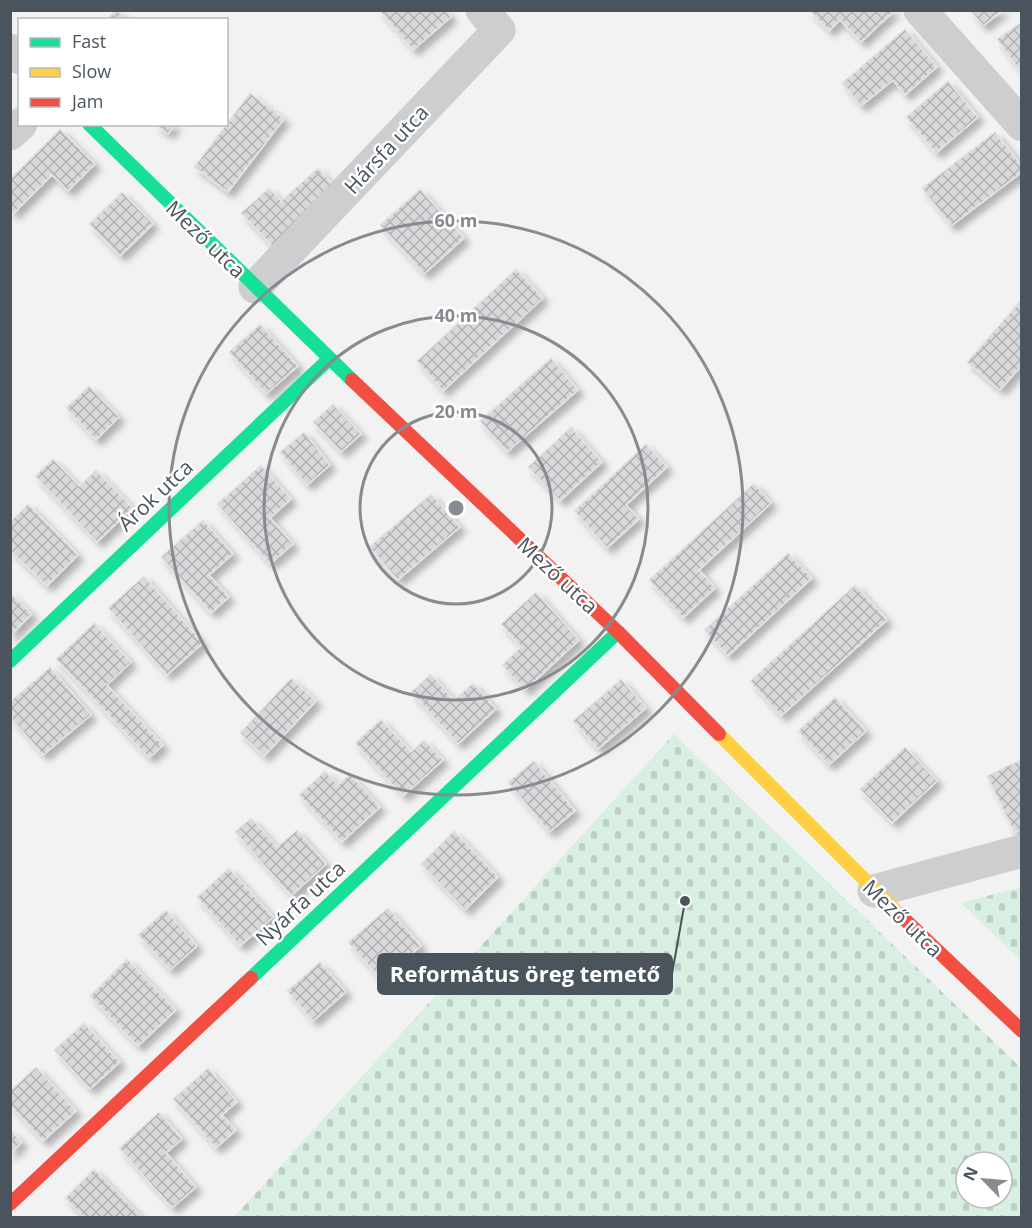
<svg xmlns="http://www.w3.org/2000/svg" width="1032" height="1228" font-family="'Open Sans',sans-serif">
  <style>
    .cemetery { fill: url(#cemetery-stones); fill-rule: evenodd }
    .building { fill: url(#building-cross-hatch); stroke: #e4e4e5; stroke-width: 1.5; filter: url(#shadow) }
    .lines { fill: none; stroke-linecap: round; stroke-linejoin: round }
    .street { stroke: #cdced0; stroke-width: 33 }
    .fast { stroke: #16e098; stroke-width: 14 }
    .slow { stroke: #ffcf43; stroke-width: 14 }
    .jam { stroke: #f24e42; stroke-width: 14 }
    .ring { fill: none; stroke: #868b91; stroke-width: 3 }
    .labels { text-anchor: middle; dominant-baseline: central; stroke-width: 5; stroke-linejoin: round; paint-order: stroke }
    .street-label { font-size: 21px; fill: #4b545d; stroke: #fff }
    .centre { fill: #868b91; stroke: #fff; stroke-width: 3 }
    .ring-label { font-size: 18px; text-anchor: middle; font-weight: bold; fill: #868b91; stroke: #fff; stroke-width: 5; stroke-linejoin: round; paint-order: stroke }
    .leader { fill: none; stroke: #4b545d; stroke-width: 2 }
    .callout-dot { fill: #4b545d; stroke: #fff; stroke-width: 2 }
    .callout { fill: #4b545d; stroke: #4b545d; stroke-width: 2 }
    .callout-label { font-size: 22px; text-anchor: middle; font-weight: bold; fill: #fff }
  </style>
  <defs>
    <pattern id="cemetery-stones" width="16" height="16" patternUnits="userSpaceOnUse" patternTransform="scale(1.5)"><rect width="16" height="16" fill="#d9efe2"/><path d="M2 7V4a2 2 0 0 1 4 0v3zM10 15v-3a2 2 0 0 1 4 0v3z" fill="#bccfc4"/></pattern>
    <pattern id="building-cross-hatch" width="8" height="8" patternUnits="userSpaceOnUse" patternTransform="scale(1.5)"><rect width="8" height="8" fill="#d9d9db"/><path d="M0 0l8 8M0 8l8-8" fill="none" stroke="#b2b3b5"/></pattern>
    <filter id="shadow"><feDropShadow dx="5.5" dy="5.5" stdDeviation="3" flood-color="#0004"/></filter>
  </defs>
  <rect width="100%" height="100%" fill="#f3f2f2"/>
  <!-- cemetery -->
  <g class="cemetery">
    <path d="M674 734 1021 1068V1217H234ZM966 1162H1002V1198H966Z"/>
    <polygon points="1021,887 1022,887 1021,961 961,903"/>
  </g>
  <!-- building -->
  <g class="building">
    <polygon points="116,10 117,10 126,20 106,20"/>
    <polygon points="379,10 446,10 451,17 413,50"/>
    <polygon points="809,10 894,10 894,11 861,42 840,20 829,31"/>
    <polygon points="970,10 1003,10 983,26"/>
    <polygon points="1022,22 1022,74 997,39"/>
    <polygon points="905,29 937,67 905,95 893,80 861,106 842,83"/>
    <polygon points="948,81 978,117 936,153 906,117"/>
    <polygon points="250,93 284,119 228,192 194,167"/>
    <polygon points="155,124 175,124 168,134"/>
    <polygon points="60,129 95,164 68,191 52,175 13,214 10,211 10,179"/>
    <polygon points="995,132 1022,166 1022,172 951,226 922,188"/>
    <polygon points="318,168 336,188 273,247 241,213 269,188 281,201"/>
    <polygon points="420,189 464,238 424,274 380,225"/>
    <polygon points="122,192 153,224 120,256 89,224"/>
    <polygon points="516,269 543,298 443,391 417,361"/>
    <polygon points="1022,299 1022,365 1000,390 967,362"/>
    <polygon points="260,324 298,366 266,394 229,352"/>
    <polygon points="551,358 578,390 507,452 480,421"/>
    <polygon points="89,386 119,417 96,440 66,408"/>
    <polygon points="333,404 361,434 341,452 313,422"/>
    <polygon points="571,427 602,462 560,501 528,467"/>
    <polygon points="304,432 330,465 307,485 280,452"/>
    <polygon points="646,444 667,467 626,505 639,519 607,548 574,511"/>
    <polygon points="53,459 79,486 96,470 133,508 97,542 35,476"/>
    <polygon points="261,465 291,499 270,518 293,544 270,564 217,504"/>
    <polygon points="754,483 771,503 699,570 715,588 683,618 649,580"/>
    <polygon points="431,494 460,527 398,580 369,547"/>
    <polygon points="28,504 78,555 47,586 10,550 10,522"/>
    <polygon points="203,520 233,554 209,575 229,597 211,613 161,557"/>
    <polygon points="788,553 812,578 728,656 704,630"/>
    <polygon points="144,576 203,643 167,675 108,608"/>
    <polygon points="855,585 887,620 781,716 750,681"/>
    <polygon points="536,592 579,640 525,690 502,665 521,647 501,624"/>
    <polygon points="10,593 32,614 10,636"/>
    <polygon points="94,623 131,662 107,685 163,745 149,758 56,659"/>
    <polygon points="50,667 91,715 43,755 10,717 10,702"/>
    <polygon points="431,674 454,700 473,683 496,709 458,744 411,692"/>
    <polygon points="291,678 316,701 264,756 240,733"/>
    <polygon points="621,679 646,708 598,749 573,721"/>
    <polygon points="835,697 866,731 829,765 798,731"/>
    <polygon points="381,719 411,752 424,740 443,760 403,796 355,743"/>
    <polygon points="905,747 937,781 892,823 860,789"/>
    <polygon points="1022,759 1022,829 1014,832 987,776"/>
    <polygon points="534,761 575,811 549,832 508,782"/>
    <polygon points="325,771 338,785 350,774 380,807 342,842 299,795"/>
    <polygon points="251,818 277,847 297,830 326,864 291,896 235,832"/>
    <polygon points="454,831 498,877 465,910 421,864"/>
    <polygon points="229,868 273,917 240,946 197,897"/>
    <polygon points="388,908 421,946 381,980 348,942"/>
    <polygon points="166,910 197,946 170,970 138,935"/>
    <polygon points="127,959 176,1010 138,1046 90,996"/>
    <polygon points="320,962 346,992 313,1021 287,991"/>
    <polygon points="84,1023 120,1062 90,1089 54,1050"/>
    <polygon points="36,1067 76,1111 43,1141 10,1105 10,1091"/>
    <polygon points="208,1068 237,1102 222,1115 236,1130 216,1148 173,1099"/>
    <polygon points="159,1112 182,1139 166,1153 196,1187 172,1208 119,1148"/>
    <polygon points="10,1130 22,1142 10,1154"/>
    <polygon points="94,1169 143,1218 85,1218 65,1198"/>
  </g>
  <g class="lines">
    <!-- street -->
    <g class="street">
      <polyline points="920,10 1022,125"/>
      <polyline points="10,50 20,58"/>
      <polyline points="10,134 21,124"/>
      <polyline points="255,287 499,30 482,10"/>
      <polyline points="874,891 1022,851"/>
    </g>
    <!-- fast -->
    <g class="fast">
      <polyline points="89,124 352,380"/>
      <polyline points="10,661 329,359"/>
      <polyline points="251,978 618,632"/>
    </g>
    <!-- slow -->
    <polyline class="slow" points="719,734 900,915"/>
    <!-- jam -->
    <g class="jam">
      <polyline points="352,380 618,632 719,734"/>
      <polyline points="900,915 1022,1031"/>
      <polyline points="10,1204 251,978"/>
    </g>
  </g>
  <!-- distance rings -->
  <g class="ring">
    <circle cx="456" cy="508" r="96"/>
    <circle cx="456" cy="508" r="192"/>
    <circle cx="456" cy="508" r="287"/>
  </g>
  <g class="labels">
    <!-- street labels -->
    <g class="street-label">
      <text transform="translate(386 149) rotate(-47)">Hársfa utca</text>
      <text transform="translate(206 239) rotate(44)">Mező utca</text>
      <text transform="translate(155 495) rotate(-43)">Árok utca</text>
      <text transform="translate(558 575) rotate(43)">Mező utca</text>
      <text transform="translate(300 903) rotate(-43)">Nyárfa utca</text>
      <text transform="translate(903 918) rotate(44)">Mező utca</text>
    </g>
  </g>
  <circle cx="456" cy="508" r="9" class="centre"/>
  <g class="ring-label">
    <text x="456" y="227">60 m</text>
    <text x="456" y="322">40 m</text>
    <text x="456" y="418">20 m</text>
  </g>
  <!-- callouts -->
  <path class="leader" d="M685 901L672 974"/>
  <circle class="callout-dot" cx="685" cy="901" r="6"/>
  <rect class="callout" x="378" y="954" width="294" height="40" rx="6"/>
  <g class="callout-label">
    <text x="525" y="982">Református öreg temető</text>
  </g>
  <!-- border -->
  <rect width="1032" height="1228" fill="none" stroke="#4b545d" stroke-width="24"/>
  <!-- legend -->
  <rect x="18" y="18" width="210" height="108" fill="#ffffff" stroke="#b7bbbe" stroke-width="1.5"/>
  <rect x="30" y="38" width="30" height="9" fill="#16e098" stroke="#b7bbbe" stroke-width="1.5"/>
  <text x="72" y="48" font-size="18" fill="#4b545d">Fast</text>
  <rect x="30" y="68" width="30" height="9" fill="#ffcf43" stroke="#b7bbbe" stroke-width="1.5"/>
  <text x="72" y="78" font-size="18" fill="#4b545d">Slow</text>
  <rect x="30" y="98" width="30" height="9" fill="#f24e42" stroke="#b7bbbe" stroke-width="1.5"/>
  <text x="72" y="108" font-size="18" fill="#4b545d">Jam</text>
  <!-- north arrow -->
  <g transform="translate(984 1180) rotate(295)"><circle r="28" fill="#ffffff" stroke="#b7bbbe" stroke-width="1.5"/>
  <path d="M0-4.5L10 22L0 15L-10 22Z" fill="#868b91"/>
  <text y="-9" font-size="16" font-weight="bold" text-anchor="middle" fill="#4b545d">N</text>
  </g>
</svg>
